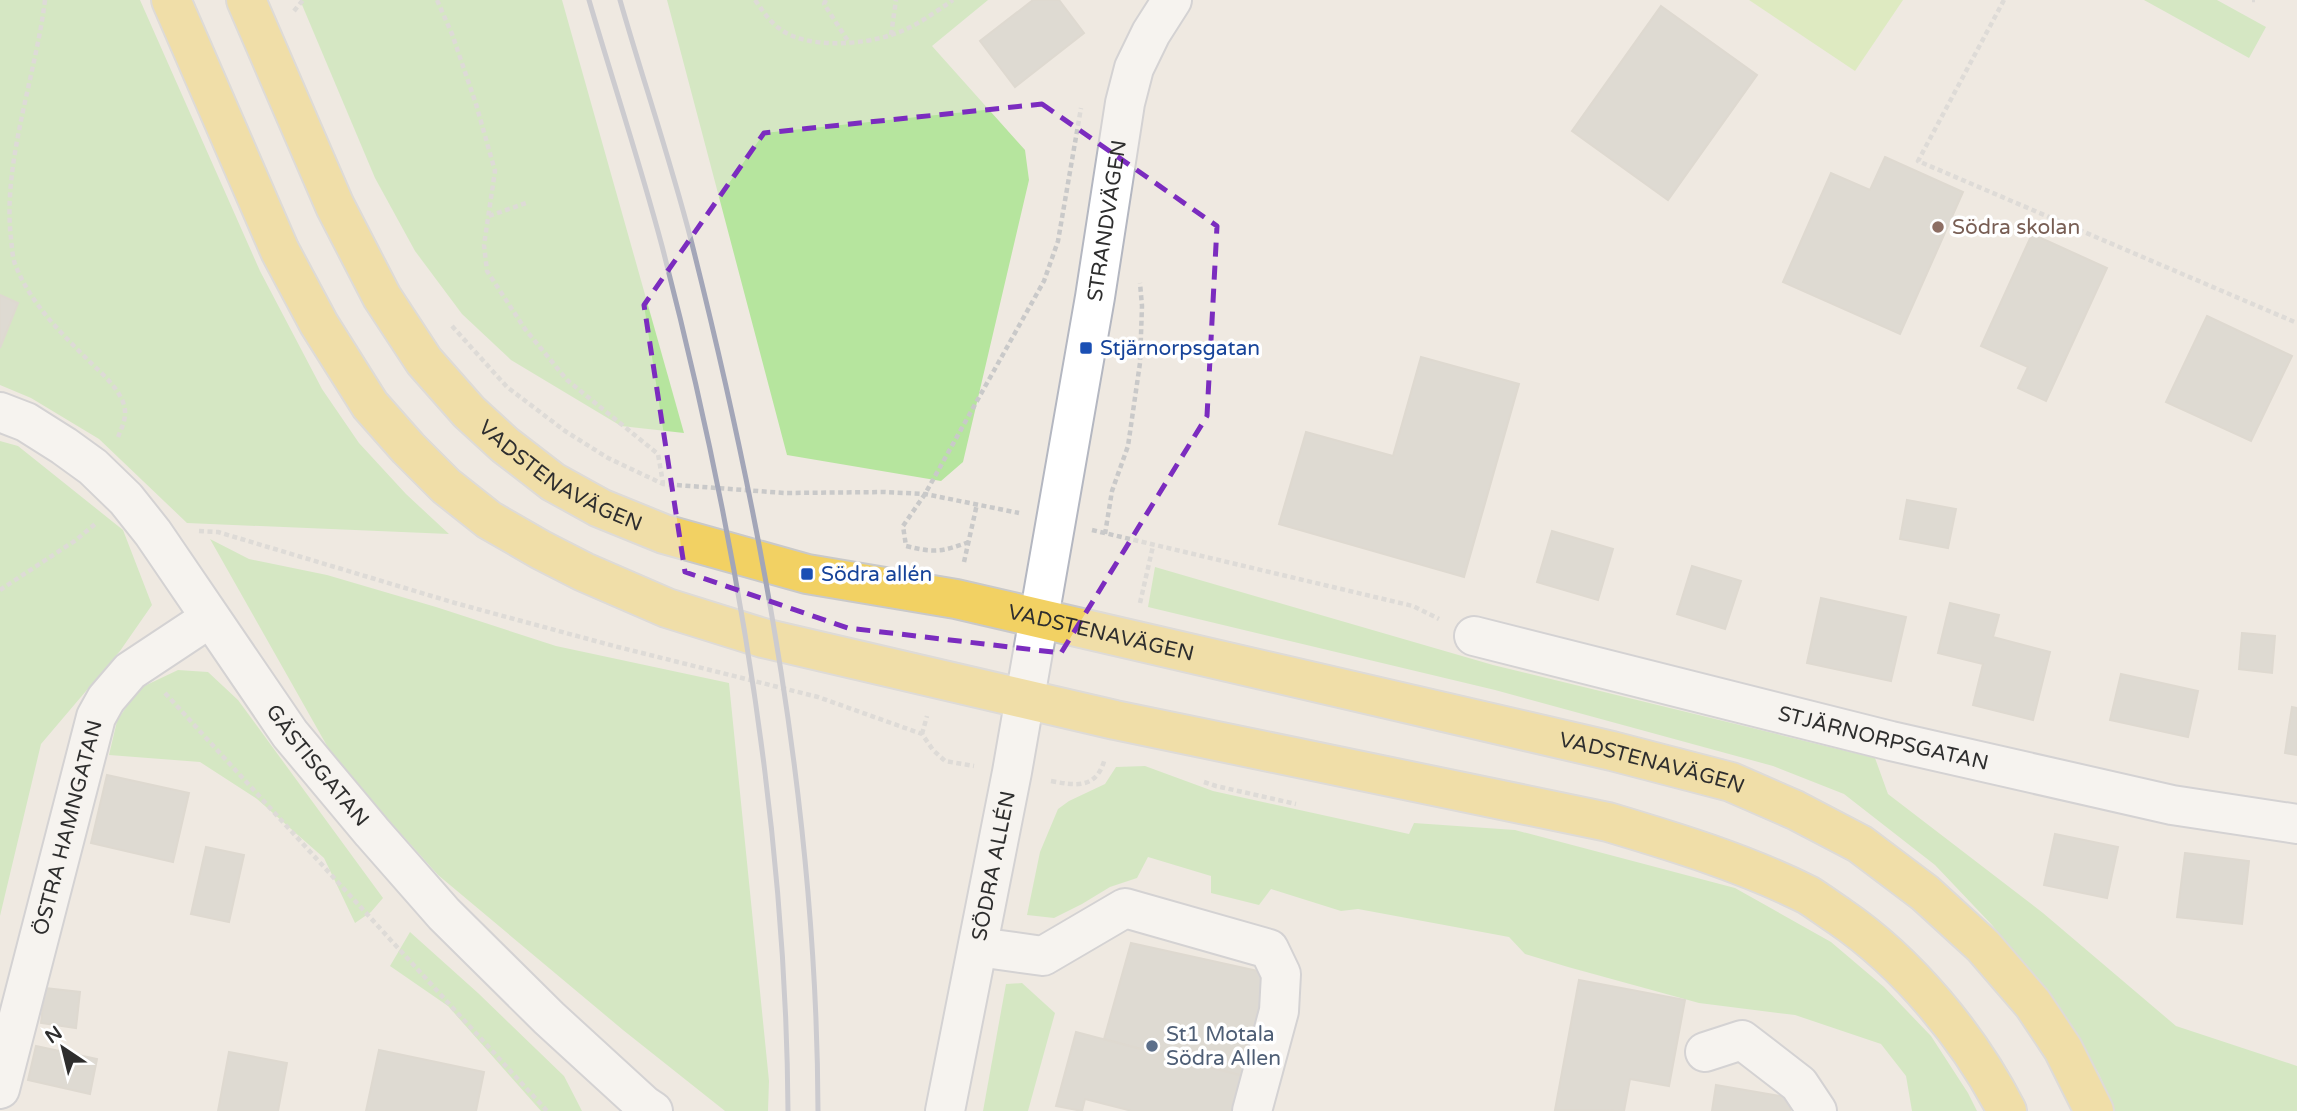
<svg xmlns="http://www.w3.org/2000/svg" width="2297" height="1111" font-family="'Varela Round',sans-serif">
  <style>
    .green { fill: #b6e59e }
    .pitch { fill: #c9ec9a }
    .building { fill: #cbc7bf; stroke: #cbc5ba; stroke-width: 2 }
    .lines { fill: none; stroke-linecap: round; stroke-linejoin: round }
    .minor-casing { stroke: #b4b7c1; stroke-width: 42 }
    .major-casing { stroke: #c9c9c9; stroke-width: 42 }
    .path { stroke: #c9c9c9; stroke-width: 4.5; stroke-dasharray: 5 3.5; stroke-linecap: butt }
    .minor { stroke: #fff; stroke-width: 38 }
    .major { stroke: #f2d163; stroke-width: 38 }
    .rail { stroke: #a3a6b8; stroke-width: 5 }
    .marked { fill: none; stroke: #7b2cbf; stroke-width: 5; stroke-dasharray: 14 9; stroke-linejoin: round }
    .education-dot { fill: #8d6e63; stroke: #fff; stroke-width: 2.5 }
    .transit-dot { fill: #1a4fb4; stroke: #fff; stroke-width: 2.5 }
    .service-dot { fill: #5c6f8a; stroke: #fff; stroke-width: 2.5 }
    .labels { text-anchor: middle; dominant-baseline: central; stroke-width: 7; stroke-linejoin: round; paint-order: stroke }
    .street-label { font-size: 21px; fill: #2e2e2e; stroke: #fff }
    .education-label { font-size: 21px; fill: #785e54; stroke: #fff; text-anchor: start }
    .transit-label { font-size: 21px; fill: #164399; stroke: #fff; text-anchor: start }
    .service-label { font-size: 21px; fill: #4e5e75; stroke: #fff; text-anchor: start }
  </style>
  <rect width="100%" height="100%" fill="#efe9e1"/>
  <!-- green -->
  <g class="green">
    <polygon points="0,0 140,0 260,271 322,389 359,443 406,494 449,534 187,523 99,439 31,398 0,385"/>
    <polygon points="300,0 562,0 684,433 621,426 511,360 462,314 415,251 375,178"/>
    <polygon points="667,0 988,0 932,46 1025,150 1029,180 963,462 941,481 787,455"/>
    <polygon points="2144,0 2217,0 2266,27 2249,58"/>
    <polygon points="0,441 18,446 123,530 152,605 120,651 41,744 0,916"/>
    <polygon points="210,539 249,559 327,575 436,607 556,646 729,683 769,1081 768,1111 725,1111 623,1030 438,875 335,760"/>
    <polygon points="1155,567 1493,665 1875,758 1888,794 2043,913 2176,1026 2297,1066 2297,1111 2115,1111 2099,1074 2051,997 1992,925 1935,865 1844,794 1773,766 1495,690 1148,607"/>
    <polygon points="178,670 208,672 238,700 383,898 371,912 355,923 324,858 257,799 200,762 109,755 117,721 138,689"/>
    <polygon points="1145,766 1213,791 1409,834 1414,823 1515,830 1735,888 1831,942 1884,987 1931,1036 1968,1093 1977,1111 1912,1111 1906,1076 1881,1044 1795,1015 1699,1003 1568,967 1525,954 1509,937 1358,909 1341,911 1271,889 1259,905 1211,893 1211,876 1148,857 1137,878 1110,887 1082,904 1054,918 1027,915 1040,852 1058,809 1069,801 1105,784 1116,767"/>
    <polygon points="410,932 478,993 564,1076 582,1111 541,1111 448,1006 390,966"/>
    <polygon points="1022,983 1055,1013 1028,1111 983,1111 1006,984"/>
  </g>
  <!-- pitch -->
  <polygon class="pitch" points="1749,0 1903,0 1855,71"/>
  <!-- building -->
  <g class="building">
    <polygon points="1033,0 1059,0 1084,33 1015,87 980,41"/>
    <polygon points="1661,6 1757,75 1668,200 1572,131"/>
    <polygon points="1885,157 1963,192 1900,334 1783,282 1831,173 1870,190"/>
    <polygon points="2032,234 2107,268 2046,401 2018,388 2028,367 1981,346"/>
    <polygon points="0,295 18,303 0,348"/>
    <polygon points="2207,316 2292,356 2251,441 2166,402"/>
    <polygon points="1421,357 1519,384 1464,577 1279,524 1306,432 1393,456"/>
    <polygon points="1907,500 1956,509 1948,548 1900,539"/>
    <polygon points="1552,531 1613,549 1598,600 1537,582"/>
    <polygon points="1692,566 1741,581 1725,629 1677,614"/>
    <polygon points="1821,598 1906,617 1891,681 1807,663"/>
    <polygon points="1950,603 1999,615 1993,637 2050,652 2033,720 1973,705 1983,664 1938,653"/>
    <polygon points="2242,633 2275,636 2272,673 2239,669"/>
    <polygon points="2121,674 2198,691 2188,737 2110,720"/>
    <polygon points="2292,707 2297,708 2297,755 2285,753"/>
    <polygon points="107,775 189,793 173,862 91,843"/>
    <polygon points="2055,834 2118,847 2107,898 2044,885"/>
    <polygon points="206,847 244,855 229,922 191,914"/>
    <polygon points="2185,853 2249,861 2242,924 2177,917"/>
    <polygon points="1131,943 1267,973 1243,1076 1104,1039"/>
    <polygon points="1579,980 1685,1000 1669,1086 1630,1079 1624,1111 1555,1110"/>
    <polygon points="45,988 80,992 76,1028 41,1023"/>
    <polygon points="1076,1032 1243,1076 1234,1111 1132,1111 1085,1099 1082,1111 1056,1106"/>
    <polygon points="36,1046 97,1059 90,1094 28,1080"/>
    <polygon points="379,1050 484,1072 476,1111 366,1111"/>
    <polygon points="229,1052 287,1063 278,1111 218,1111"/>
    <polygon points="1716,1085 1792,1098 1790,1111 1712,1111"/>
  </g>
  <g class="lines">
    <defs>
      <g id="minor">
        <path id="s1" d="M0 412 26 422 64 446 93 467 126 499 153 533 290 734 372 832 444 914 549 1018 644 1105 653 1111"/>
        <path id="s2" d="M1474 636 1891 741 2172 805 2297 824"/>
        <polyline points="978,947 1043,956 1125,908 1269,949 1281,974 1279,1011 1252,1111"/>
        <polyline points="1705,1052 1742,1040 1799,1084 1817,1111"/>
        <path id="s3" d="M0 1089 96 717 106 699 130 671 210 618"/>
        <path id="s4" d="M945 1111 1012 772 1095 297 1125 103 1134 68 1151 33 1172 0"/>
      </g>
      <g id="major">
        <path d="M171 0 280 251 319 324 370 405 408 448 446 486 489 520 541 550 584 572 667 608 763 638 1115 720 1608 822C1675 842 1744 863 1808 895 1818 901 1828 909 1839 916 1908 963 1969 1037 2007 1111"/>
        <path id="s5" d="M246 0 335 206 382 297 424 361 469 412 505 445 553 482 600 508 664 534 807 574 956 599 1612 751 1731 782 1795 810 1860 844 1925 893 1983 946 2033 1004 2063 1049 2094 1111"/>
      </g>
    </defs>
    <!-- minor casing -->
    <use href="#minor" class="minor-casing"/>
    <!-- major casing -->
    <use href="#major" class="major-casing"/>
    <!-- path -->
    <g class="path">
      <path d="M45 0C36 75 2 164 11 238 12 246 12 256 15 264 30 303 60 332 89 361 101 373 116 385 123 402 128 415 123 425 118 437"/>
      <polyline points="437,0 452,34 476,104 495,171 484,245 487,271 525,329 567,380 658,454 663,483"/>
      <path d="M755 0C763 11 769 21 780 29 807 49 861 45 891 35 914 28 934 13 953 0"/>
      <polyline points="826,0 824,4 848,41"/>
      <polyline points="2004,0 1918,161 2297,323"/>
      <polyline points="2252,0 2255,0"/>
      <polyline points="294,11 303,0"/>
      <polyline points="891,35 896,0"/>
      <polyline points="489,216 526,203"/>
      <polyline points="452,326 507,387 565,431 608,458 663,484 784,493 885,492 925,494 1019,513"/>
      <polyline points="1092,530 1413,606 1439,619"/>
      <polyline points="199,531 218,532 455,603 614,646 818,697 922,734 933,750 945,761 974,766"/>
      <polyline points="1105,534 1112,491 1128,446 1140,363 1142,306 1140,283"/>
      <path d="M969 542C941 552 935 553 906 546L903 526 925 494 1044 281 1058 241 1081 108"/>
      <polyline points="964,562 977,504"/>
      <polyline points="0,590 76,540 95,524"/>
      <polyline points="1140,603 1153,546"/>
      <polyline points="165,693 547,1111"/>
      <polyline points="922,734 927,716"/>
      <path d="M1051 781C1077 786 1097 789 1105 758"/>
      <polyline points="1204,782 1216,786 1296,804"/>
    </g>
    <!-- minor -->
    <use href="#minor" class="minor"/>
    <!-- major -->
    <use href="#major" class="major"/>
    <!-- rail -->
    <g class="rail">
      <path d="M589 0C613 82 640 163 662 246 735 527 786 819 788 1111"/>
      <path d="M620 0C643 80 670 159 691 240 763 525 817 817 818 1111"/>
    </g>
  </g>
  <!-- marked area -->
  <path d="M0 0H2297V1111H0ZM1042 104 1217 226 1207 416 1061 653 848 628 685 572 644 305 764 133Z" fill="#efe9e1" fill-opacity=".55" fill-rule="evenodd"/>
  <path class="marked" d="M1042 104 1217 226 1207 416 1061 653 848 628 685 572 644 305 764 133Z"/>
  <!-- markers -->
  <circle class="education-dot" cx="1938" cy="227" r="7"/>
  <g class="transit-dot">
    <rect x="1079" y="341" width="14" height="14" rx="3.5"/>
    <rect x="800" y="567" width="14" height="14" rx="3.5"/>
  </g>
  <circle class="service-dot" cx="1152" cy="1046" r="7"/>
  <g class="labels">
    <!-- street labels -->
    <g class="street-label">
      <text stroke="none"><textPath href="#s4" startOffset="905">STRANDVÄGEN</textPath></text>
      <text stroke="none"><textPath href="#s5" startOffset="584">VADSTENAVÄGEN</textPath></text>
      <text stroke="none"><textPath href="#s5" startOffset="1152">VADSTENAVÄGEN</textPath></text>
      <text stroke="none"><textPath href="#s2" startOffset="422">STJÄRNORPSGATAN</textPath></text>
      <text stroke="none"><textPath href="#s5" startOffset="1718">VADSTENAVÄGEN</textPath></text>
      <text stroke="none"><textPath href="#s1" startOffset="483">GÄSTISGATAN</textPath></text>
      <text stroke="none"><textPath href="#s3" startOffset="270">ÖSTRA HAMNGATAN</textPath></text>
      <text stroke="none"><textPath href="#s4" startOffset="250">SÖDRA ALLÉN</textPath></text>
    </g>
    <!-- education labels -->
    <g class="education-label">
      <text x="1952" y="227">Södra skolan</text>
    </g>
    <!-- transit labels -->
    <g class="transit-label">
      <text x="1100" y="348">Stjärnorpsgatan</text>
      <text x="821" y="574">Södra allén</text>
    </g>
    <!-- service labels -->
    <g class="service-label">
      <text x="1166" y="1034">St1 Motala<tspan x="1166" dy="24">Södra Allen</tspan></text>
    </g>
  </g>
  <!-- north arrow -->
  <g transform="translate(63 1048) rotate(325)" stroke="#ffffff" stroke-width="5" paint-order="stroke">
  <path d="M0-5L12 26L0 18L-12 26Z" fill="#2e2e2e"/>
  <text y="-10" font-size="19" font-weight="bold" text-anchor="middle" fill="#2e2e2e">N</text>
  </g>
</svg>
